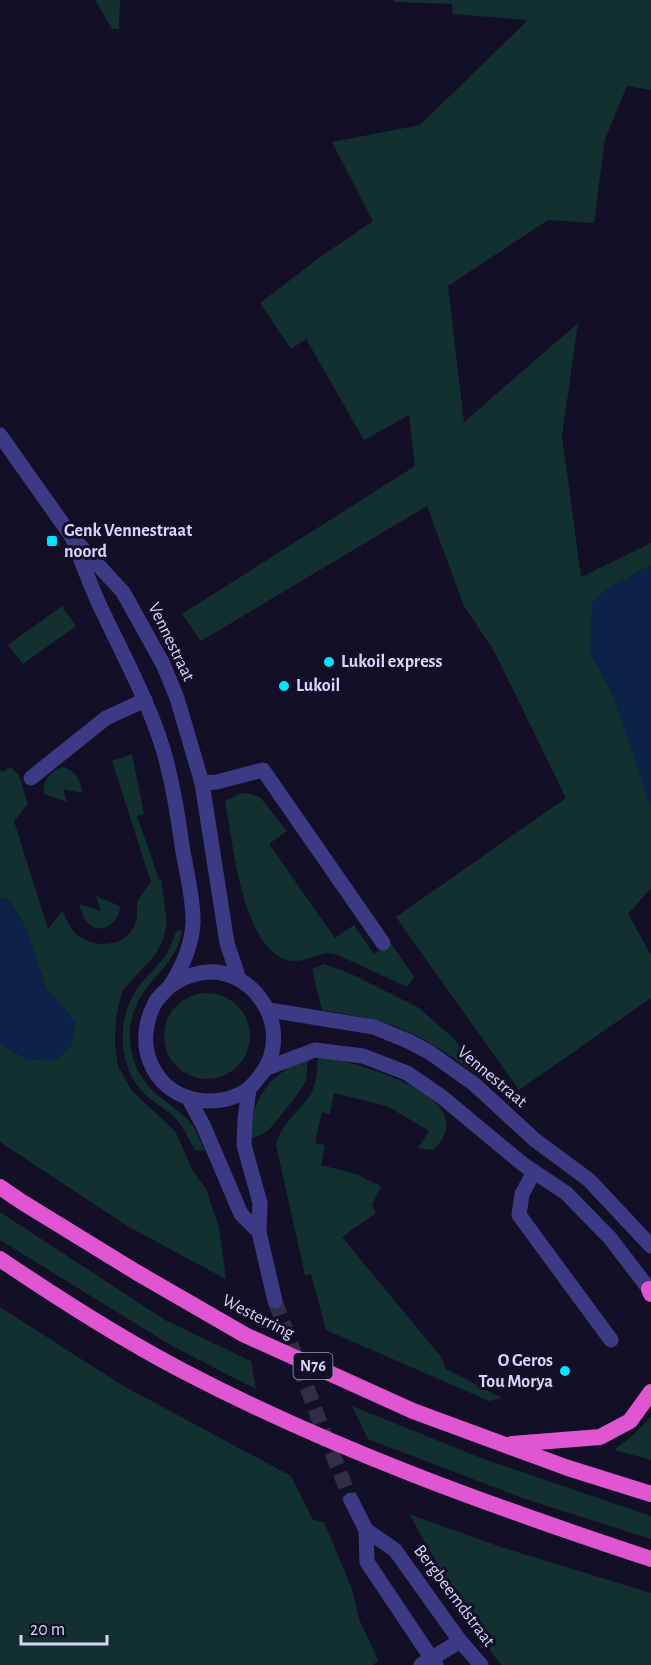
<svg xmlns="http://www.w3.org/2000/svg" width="651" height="1665" font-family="'Alegreya Sans',sans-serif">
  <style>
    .green { fill: #12302f }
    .water { fill: #0c2248 }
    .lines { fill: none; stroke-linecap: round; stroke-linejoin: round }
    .tertiary-tunnel { stroke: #312d47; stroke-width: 15; stroke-dasharray: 15 8; stroke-linecap: butt }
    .minor { stroke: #3d3a85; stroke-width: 15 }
    .tertiary { stroke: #3d3a85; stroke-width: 15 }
    .trunk { stroke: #e055d1; stroke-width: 16 }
    .poi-dot { fill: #00e5ff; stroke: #130f26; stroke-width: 2 }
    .labels { text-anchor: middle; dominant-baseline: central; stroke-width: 6; stroke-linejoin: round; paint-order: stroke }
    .shield { fill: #130f26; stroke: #9e99be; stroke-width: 1.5 }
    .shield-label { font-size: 16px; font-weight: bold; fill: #d9d4ff }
    .poi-label { font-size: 18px; font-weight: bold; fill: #d9d4ff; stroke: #130f26; text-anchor: start }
    .street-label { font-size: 18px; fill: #d9d4ff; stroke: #130f26 }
  </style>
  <rect width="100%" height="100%" fill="#130f26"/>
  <!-- green -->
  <g class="green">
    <polygon points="95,0 120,0 119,29 112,29"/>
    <polygon points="394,0 651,0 651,90 627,86 605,139 594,223 548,220 448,286 464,422 578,323 562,436 581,577 651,543 651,565 607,589 590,651 613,695 651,808 651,888 628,914 651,955 651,998 519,1090 396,917 566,798 494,651 464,606 427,506 201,641 182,614 415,466 409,415 364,440 306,339 291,349 260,303 323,255 373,221 332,142 420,125 528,20 453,14 452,4 394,2"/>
    <polygon points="62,606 76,626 23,664 8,645"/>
    <path d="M132 754 144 814 137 816 159 879H161L167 923 163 940 155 955 122 991 116 1018 115 1043 118 1066 132 1091 175 1131 193 1171 206 1189 219 1227 226 1279 129 1227 0 1142V1044L30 1060 75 1022 45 986 27 930 10 901 0 898V770L3 772 11 767 16 773H18L28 804 14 821 48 929 62 911C66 918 70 929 76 934 94 949 126 948 135 924 138 917 137 909 137 901L151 882 112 761Z"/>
    <path d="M62 767C77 771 79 779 83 793L63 789 67 802 44 794C42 781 50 772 62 767Z"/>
    <path d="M247 793 260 797 287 831 269 844 335 938 354 925 374 954 391 943 414 977 407 987 338 955C334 954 329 953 324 954 310 956 298 965 284 959 241 941 233 841 225 801L239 794Z"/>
    <path d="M96 896 120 906C119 924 100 937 87 922 83 917 81 910 79 904L101 911Z"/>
    <path d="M182 930C176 966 150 975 137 1004 123 1034 130 1070 155 1093 167 1104 183 1112 193 1126 198 1134 201 1143 205 1151L196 1150C188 1141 186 1129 177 1120 166 1108 151 1102 141 1090 117 1062 117 1017 138 987 146 976 157 968 165 956 171 948 172 939 177 931Z"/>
    <path d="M324 964 349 973 419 1008 452 1037 502 1095C467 1067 432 1039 389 1024 367 1017 345 1014 322 1010L312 969Z"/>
    <circle cx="207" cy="1036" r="43"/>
    <path d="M325 1057C360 1064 488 1098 433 1150L418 1148 429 1131 387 1106 334 1093 330 1114 322 1112 315 1143 325 1145 321 1165 356 1174 381 1186 372 1205 376 1213 342 1237 441 1357 446 1369 502 1398 489 1401 326 1330 311 1274 305 1275 276 1145C281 1123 299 1112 310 1095 317 1084 317 1070 318 1058Z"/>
    <path d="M308 1060 306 1081 294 1099 268 1131 252 1138C247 1101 274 1069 308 1060Z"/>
    <polygon points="0,1212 165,1320 251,1361 256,1389 172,1346 0,1240"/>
    <polygon points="0,1307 120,1384 291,1476 313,1520 324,1522 352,1589 359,1619 378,1660 373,1665 0,1665"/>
    <polygon points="352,1406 481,1458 651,1516 651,1539 525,1499 368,1439"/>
    <polygon points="651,1417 651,1460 614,1450 632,1436"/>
    <polygon points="409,1514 501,1547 651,1593 651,1665 501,1665 437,1578 444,1575"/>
  </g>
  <!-- water -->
  <g class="water">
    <polygon points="651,565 651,808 613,695 590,651 592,602 607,589"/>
    <polygon points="0,898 10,901 27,930 45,986 76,1022 71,1046 58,1059 30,1060 0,1044"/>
  </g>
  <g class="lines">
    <!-- tertiary-tunnel -->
    <polyline class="tertiary-tunnel" points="275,1301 322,1428 351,1500"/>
    <!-- minor -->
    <g class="minor">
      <polyline points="31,778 106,718 145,700"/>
      <polyline points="202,783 217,782 263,770 383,943"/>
      <polyline points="534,1172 522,1194 519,1215 611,1340"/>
      <polyline points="421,1665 460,1641"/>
    </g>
    <!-- tertiary -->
    <g class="tertiary">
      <polyline points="0,435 72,537 123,592 163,664 177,698 202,783 227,943 239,979"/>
      <path d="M72 537C81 559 89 582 99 604 122 653 147 698 163 749 173 783 178 817 183 852 187 873 194 903 193 923 192 944 183 965 172 983 168 990 159 995 155 1003 144 1023 142 1048 153 1068 171 1103 217 1110 247 1090 252 1086 256 1081 259 1077 299 1030 250 956 192 975 185 977 178 981 172 985"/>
      <polyline points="269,1010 374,1027 408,1041 429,1052 474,1084 535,1140 589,1180 651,1246"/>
      <polyline points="267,1068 315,1050 363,1056 407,1073 442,1097 524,1165 566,1193 610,1238 649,1289"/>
      <polyline points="249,1089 245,1119 244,1145 260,1203 259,1232 275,1301"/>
      <polyline points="189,1099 203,1125 241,1214 259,1232"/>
      <polyline points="351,1500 366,1530 367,1562 436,1665"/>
      <polyline points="366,1530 395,1550 460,1641 481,1665"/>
    </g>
    <!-- trunk -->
    <g class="trunk">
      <polyline points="0,1187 22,1202 136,1272 245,1335 413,1411 568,1468 651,1494"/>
      <path d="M0 1259C59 1299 120 1338 183 1371 332 1449 491 1506 651 1559"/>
      <polyline points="649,1289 651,1294"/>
      <polyline points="512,1444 600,1437 630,1421 651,1392"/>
    </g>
  </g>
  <!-- markers -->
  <g class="poi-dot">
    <rect x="46" y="535" width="12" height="12" rx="3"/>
    <circle cx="329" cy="662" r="6"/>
    <circle cx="284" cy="686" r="6"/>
    <circle cx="565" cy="1371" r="6"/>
  </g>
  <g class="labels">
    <!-- shield labels -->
    <rect class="shield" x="293.5" y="1353" width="39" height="26" rx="4.5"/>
    <g class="shield-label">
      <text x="313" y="1366">N76</text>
    </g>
    <!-- poi labels -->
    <g class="poi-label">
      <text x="64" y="531">Genk Vennestraat<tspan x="64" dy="21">noord</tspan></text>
      <text x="341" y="662">Lukoil express</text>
      <text x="296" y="686">Lukoil</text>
      <text x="553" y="1361" text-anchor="end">O Geros<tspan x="553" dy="21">Tou Morya</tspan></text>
    </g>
    <!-- street labels -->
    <g class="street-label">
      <text transform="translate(171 642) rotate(64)">Vennestraat</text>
      <text transform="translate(492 1077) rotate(40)">Vennestraat</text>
      <text transform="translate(258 1317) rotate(27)">Westerring</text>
      <text transform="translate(454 1596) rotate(53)">Bergbeemdstraat</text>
    </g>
  </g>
  <!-- scale -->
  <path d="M21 1635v9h86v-9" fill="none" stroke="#d9d4ff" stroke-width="3"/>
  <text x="30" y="1635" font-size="18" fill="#d9d4ff" stroke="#130f26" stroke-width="4.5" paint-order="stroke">20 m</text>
</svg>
